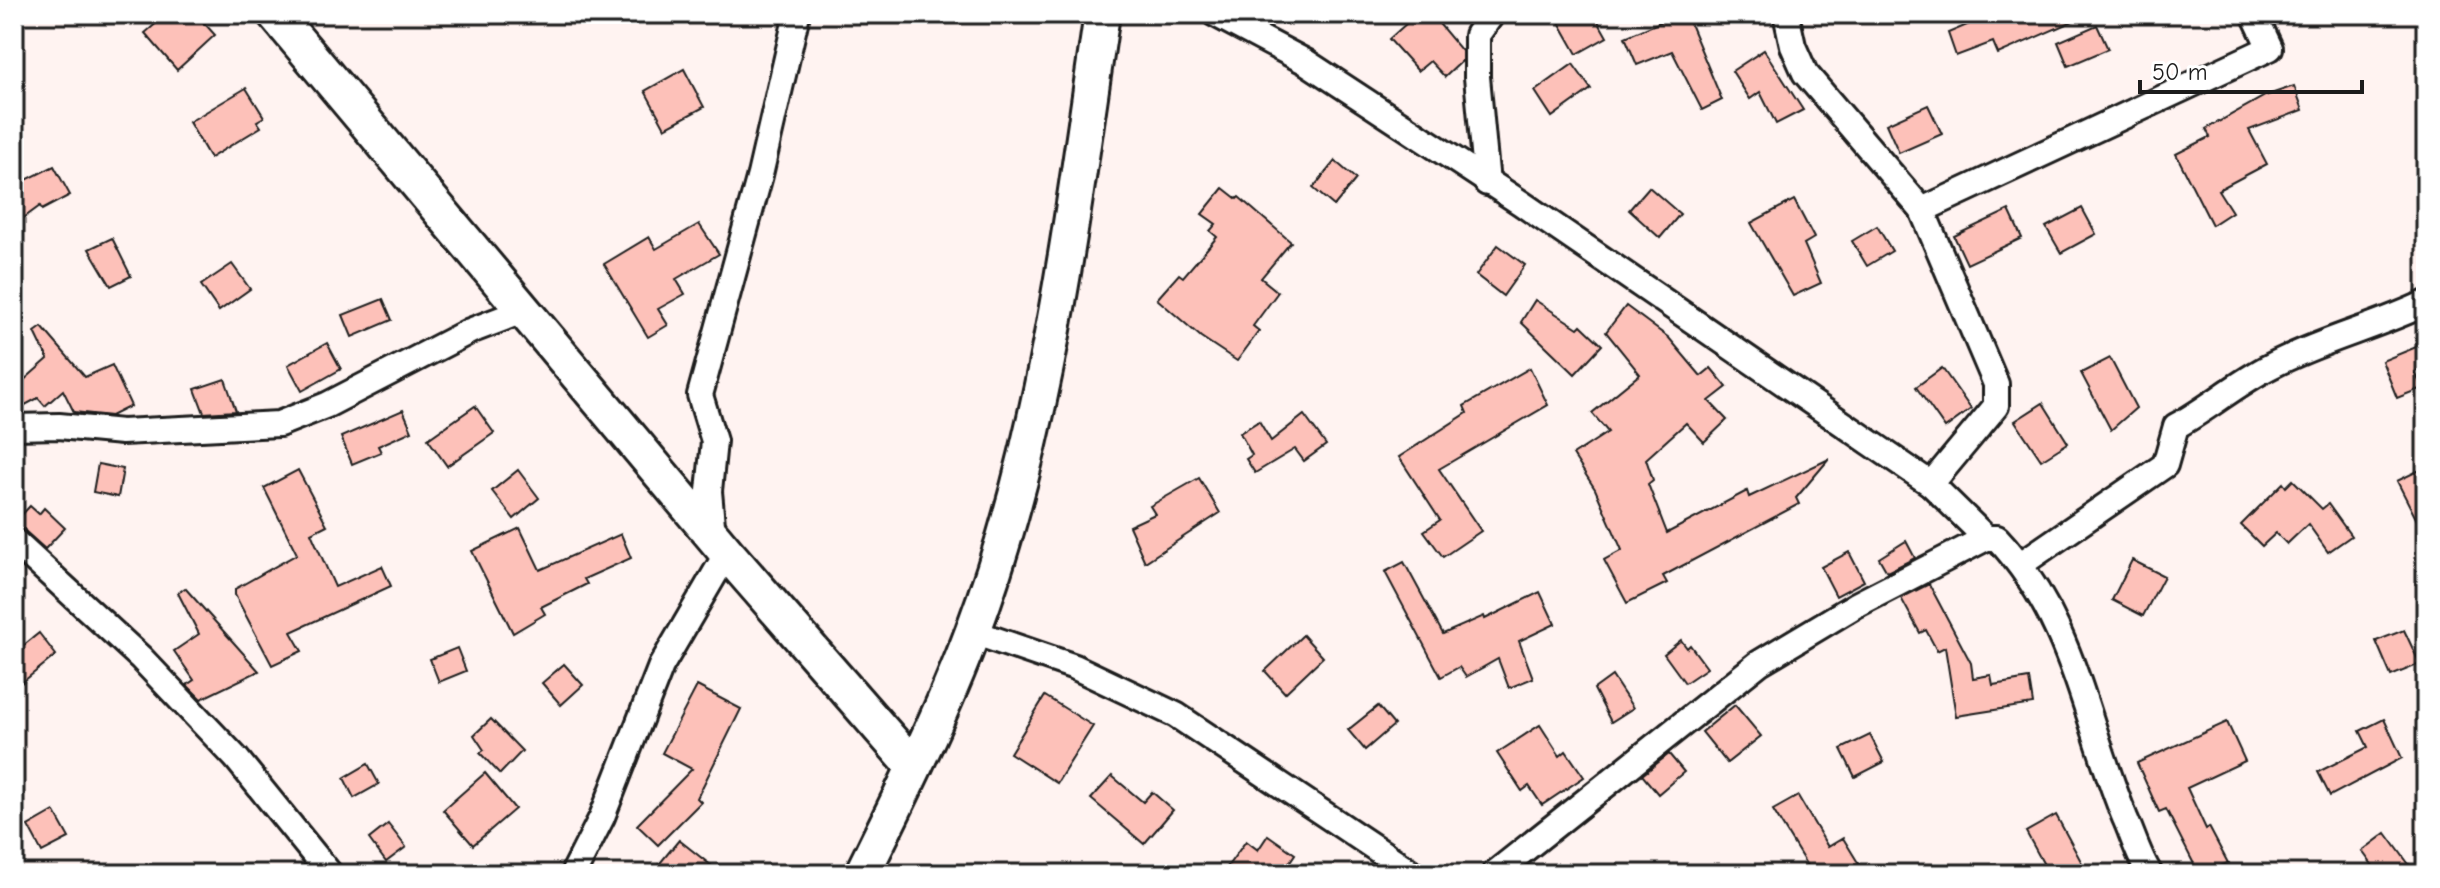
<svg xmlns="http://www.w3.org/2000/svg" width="2440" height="888" font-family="'Comic Neue',sans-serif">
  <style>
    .building { fill: #fdc1b9; stroke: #1c1c1c; stroke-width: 2 }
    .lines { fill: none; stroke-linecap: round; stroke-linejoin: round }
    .street-casing { stroke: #1c1c1c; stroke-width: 30 }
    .secondary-casing { stroke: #1c1c1c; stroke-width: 40 }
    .street { stroke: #fff; stroke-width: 24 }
    .secondary { stroke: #fff; stroke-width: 34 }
  </style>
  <rect width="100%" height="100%" fill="#fff3f1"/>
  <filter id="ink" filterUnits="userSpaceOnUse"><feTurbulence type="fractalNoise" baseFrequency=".0125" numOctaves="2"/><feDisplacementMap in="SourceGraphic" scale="16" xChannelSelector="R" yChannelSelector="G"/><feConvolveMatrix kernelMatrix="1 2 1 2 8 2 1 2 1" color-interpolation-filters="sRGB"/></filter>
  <g filter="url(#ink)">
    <!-- building -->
    <g class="building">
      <polygon points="167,14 196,14 215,35 177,70 145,33"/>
      <polygon points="1417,14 1431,14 1462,51 1462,61 1445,77 1430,61 1418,71 1389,39"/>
      <polygon points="1572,14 1594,14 1607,37 1577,54 1559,22"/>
      <polygon points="1679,14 1686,14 1722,100 1702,110 1672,51 1637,65 1625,37"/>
      <polygon points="1993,14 2089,14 1998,54 1993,42 1956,56 1948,33"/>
      <polygon points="2097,25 2108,49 2068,66 2058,42"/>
      <polygon points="1764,50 1803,110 1776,124 1760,92 1750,99 1732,71"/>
      <polygon points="1573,64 1591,89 1552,117 1535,91"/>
      <polygon points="684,69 704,107 665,128 645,91"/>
      <polygon points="2294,86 2303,110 2249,130 2267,164 2218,190 2232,212 2212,225 2176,154 2210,137 2206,129 2265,96"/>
      <polygon points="246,88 264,117 257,121 261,127 210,158 189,122"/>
      <polygon points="1928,105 1942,134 1899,153 1886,124"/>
      <polygon points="1335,161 1356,179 1334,206 1313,188"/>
      <polygon points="54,166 70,195 42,210 40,206 14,225 14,186"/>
      <polygon points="1649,187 1680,214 1660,238 1629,210"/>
      <polygon points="1223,188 1237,199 1239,197 1291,242 1261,278 1278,292 1253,326 1259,331 1237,361 1201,337 1157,299 1179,274 1183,277 1217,237 1210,231 1216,224 1202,214"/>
      <polygon points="1794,200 1814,238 1804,244 1821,283 1793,296 1751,223"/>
      <polygon points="2082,208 2096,234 2061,253 2046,227"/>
      <polygon points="2009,210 2022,238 1967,264 1954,236"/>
      <polygon points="699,224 719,254 676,279 685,294 658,309 668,325 648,337 604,264 649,237 656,249"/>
      <polygon points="1877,226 1892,251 1867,266 1852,241"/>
      <polygon points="112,238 131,276 111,286 89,249"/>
      <polygon points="1498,245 1525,265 1503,296 1476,275"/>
      <polygon points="232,264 250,289 219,311 201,285"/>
      <polygon points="383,299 392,320 352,337 343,315"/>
      <polygon points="1535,300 1578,328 1581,325 1602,345 1575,374 1521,322"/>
      <polygon points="1626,306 1669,338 1701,376 1711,368 1727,387 1709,401 1727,420 1704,442 1686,423 1646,459 1653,480 1648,484 1667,533 1747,491 1749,497 1829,459 1796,498 1799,504 1663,576 1667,583 1627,603 1604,560 1622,550 1595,489 1573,455 1608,432 1592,413 1640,374 1606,332"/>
      <polygon points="42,327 85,377 112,365 131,406 111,416 74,412 63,390 45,406 38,398 14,411 14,389 48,359 35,332"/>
      <polygon points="327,343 341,369 302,391 288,365"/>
      <polygon points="2426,343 2426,368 2415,372 2422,388 2397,398 2382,361"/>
      <polygon points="2110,358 2136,408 2111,430 2081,373"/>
      <polygon points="1530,368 1548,405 1439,469 1481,531 1443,557 1424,531 1440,520 1399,457 1467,413 1464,406"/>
      <polygon points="1942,368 1971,409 1945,428 1916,387"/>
      <polygon points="225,379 236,411 204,413 195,389"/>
      <polygon points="2043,403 2068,443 2041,460 2015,421"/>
      <polygon points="475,406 494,433 447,466 428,439"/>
      <polygon points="403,410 412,431 378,446 381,452 352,464 341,437"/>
      <polygon points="1304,415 1326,445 1304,461 1295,449 1255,473 1246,459 1252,455 1240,433 1259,421 1271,441"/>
      <polygon points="98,464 123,469 118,497 93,492"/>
      <polygon points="2426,467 2426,538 2397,481"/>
      <polygon points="298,470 327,525 311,533 335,587 382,566 391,586 291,632 302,651 272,665 235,595 235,589 297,554 264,488"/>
      <polygon points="518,470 539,498 514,519 492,491"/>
      <polygon points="1199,478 1220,513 1145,562 1129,526 1155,514 1150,506"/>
      <polygon points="2293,480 2322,509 2328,504 2351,536 2328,552 2308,524 2287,544 2276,533 2262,546 2241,525 2283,483 2286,487"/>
      <polygon points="30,506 39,514 44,508 65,528 45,549 15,522"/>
      <polygon points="520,528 540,570 621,534 631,558 584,579 587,584 541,607 545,614 513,633 472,551"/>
      <polygon points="1906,541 1915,558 1887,572 1879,558"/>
      <polygon points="1849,552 1864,581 1836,596 1821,567"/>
      <polygon points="2132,560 2164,576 2143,616 2112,600"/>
      <polygon points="1404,562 1443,634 1484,616 1485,619 1540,592 1555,624 1519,641 1533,678 1509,688 1498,659 1466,677 1459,667 1441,677 1385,572"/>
      <polygon points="1929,584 1971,663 1973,678 1991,675 1993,685 2029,679 2033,704 1956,716 1945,647 1937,651 1926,630 1920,633 1901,598"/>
      <polygon points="185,588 259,671 201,699 187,685 194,680 174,651 199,634 178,593"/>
      <polygon points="2404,630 2420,664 2391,676 2376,641"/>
      <polygon points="39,633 56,655 14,689 14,653"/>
      <polygon points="1303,635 1323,657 1285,693 1265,671"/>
      <polygon points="1681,640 1687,648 1690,645 1707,668 1685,683 1664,654"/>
      <polygon points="457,648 466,671 439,682 430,659"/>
      <polygon points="564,664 583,685 561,705 542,683"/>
      <polygon points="1612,676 1633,708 1611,722 1594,689"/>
      <polygon points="697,686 741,709 697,798 701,802 658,845 637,825 692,769 662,753"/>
      <polygon points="1045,696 1093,726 1057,783 1010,753"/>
      <polygon points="1735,705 1761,736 1727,763 1702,732"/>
      <polygon points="1378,706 1394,725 1365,750 1348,730"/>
      <polygon points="491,719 522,751 500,774 480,753 484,750 474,735"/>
      <polygon points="2384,719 2402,758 2330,796 2318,772 2368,747 2360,731"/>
      <polygon points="2227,722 2245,761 2187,788 2206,829 2209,827 2228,863 2199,874 2166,809 2159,812 2137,763"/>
      <polygon points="1540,725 1560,756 1566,751 1584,777 1542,805 1529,786 1522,791 1497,753"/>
      <polygon points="1870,735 1884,762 1855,777 1841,749"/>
      <polygon points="1669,754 1684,772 1658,794 1642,775"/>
      <polygon points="368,764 379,784 354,798 344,778"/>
      <polygon points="485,773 515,809 473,845 443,810"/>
      <polygon points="1112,776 1143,802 1152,792 1173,810 1144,844 1091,799"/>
      <polygon points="1798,796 1828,847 1843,838 1865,874 1812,874 1773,810"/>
      <polygon points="54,811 69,838 42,852 28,826"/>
      <polygon points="2056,815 2082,863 2063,874 2049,874 2026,832"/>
      <polygon points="388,824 406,847 386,862 369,839"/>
      <polygon points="2386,833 2416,874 2379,874 2362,851"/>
      <polygon points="1268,835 1295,854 1285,869 1292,874 1222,874 1246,841 1258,850"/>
      <polygon points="679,840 722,874 651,874"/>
    </g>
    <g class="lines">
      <defs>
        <g id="street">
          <polyline points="1215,14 1306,62 1521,203 1931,484 1986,538"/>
          <polyline points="1786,14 1793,46 1805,73 1922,210 1996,384 1996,406 1931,484"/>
          <polyline points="1487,183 1477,77 1477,35 1492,14"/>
          <polyline points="1922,210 2270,48 2254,14"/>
          <polyline points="14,427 59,426 122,432 279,424 327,405 470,331 525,310"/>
          <polyline points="713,536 709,491 714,441 700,395 760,175 797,14"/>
          <polyline points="14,541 141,658 236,758 330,874"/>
          <path d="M2021 564 2165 465 2176 426C2209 408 2237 383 2271 366 2321 340 2376 327 2426 303"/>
          <polyline points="973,632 1075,667 1176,715 1414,874"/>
          <polyline points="573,874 602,817 661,666 727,553"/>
          <path d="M1494 874 1759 663 1856 605 1986 538H1997C2074 620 2084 718 2125 818 2133 836 2139 857 2150 874"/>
        </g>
        <g id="secondary">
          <polyline points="275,14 727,553 913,766"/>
          <path d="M862 874C901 795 942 714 973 631 1047 434 1071 221 1102 14"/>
        </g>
      </defs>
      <!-- street casing -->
      <use href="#street" class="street-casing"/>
      <!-- secondary casing -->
      <use href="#secondary" class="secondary-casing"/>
      <!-- street -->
      <use href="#street" class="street"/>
      <!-- secondary -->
      <use href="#secondary" class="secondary"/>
    </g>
  </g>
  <!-- margin -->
  <rect width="2440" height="888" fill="none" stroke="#fff" stroke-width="48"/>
  <rect x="24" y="24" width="2392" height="840" fill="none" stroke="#1c1c1c" stroke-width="3" filter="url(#ink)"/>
  <!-- scale -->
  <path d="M2140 80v12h222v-12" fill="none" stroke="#1c1c1c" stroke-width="4"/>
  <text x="2152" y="80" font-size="24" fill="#1c1c1c" stroke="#ffffff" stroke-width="6" paint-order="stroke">50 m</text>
</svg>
